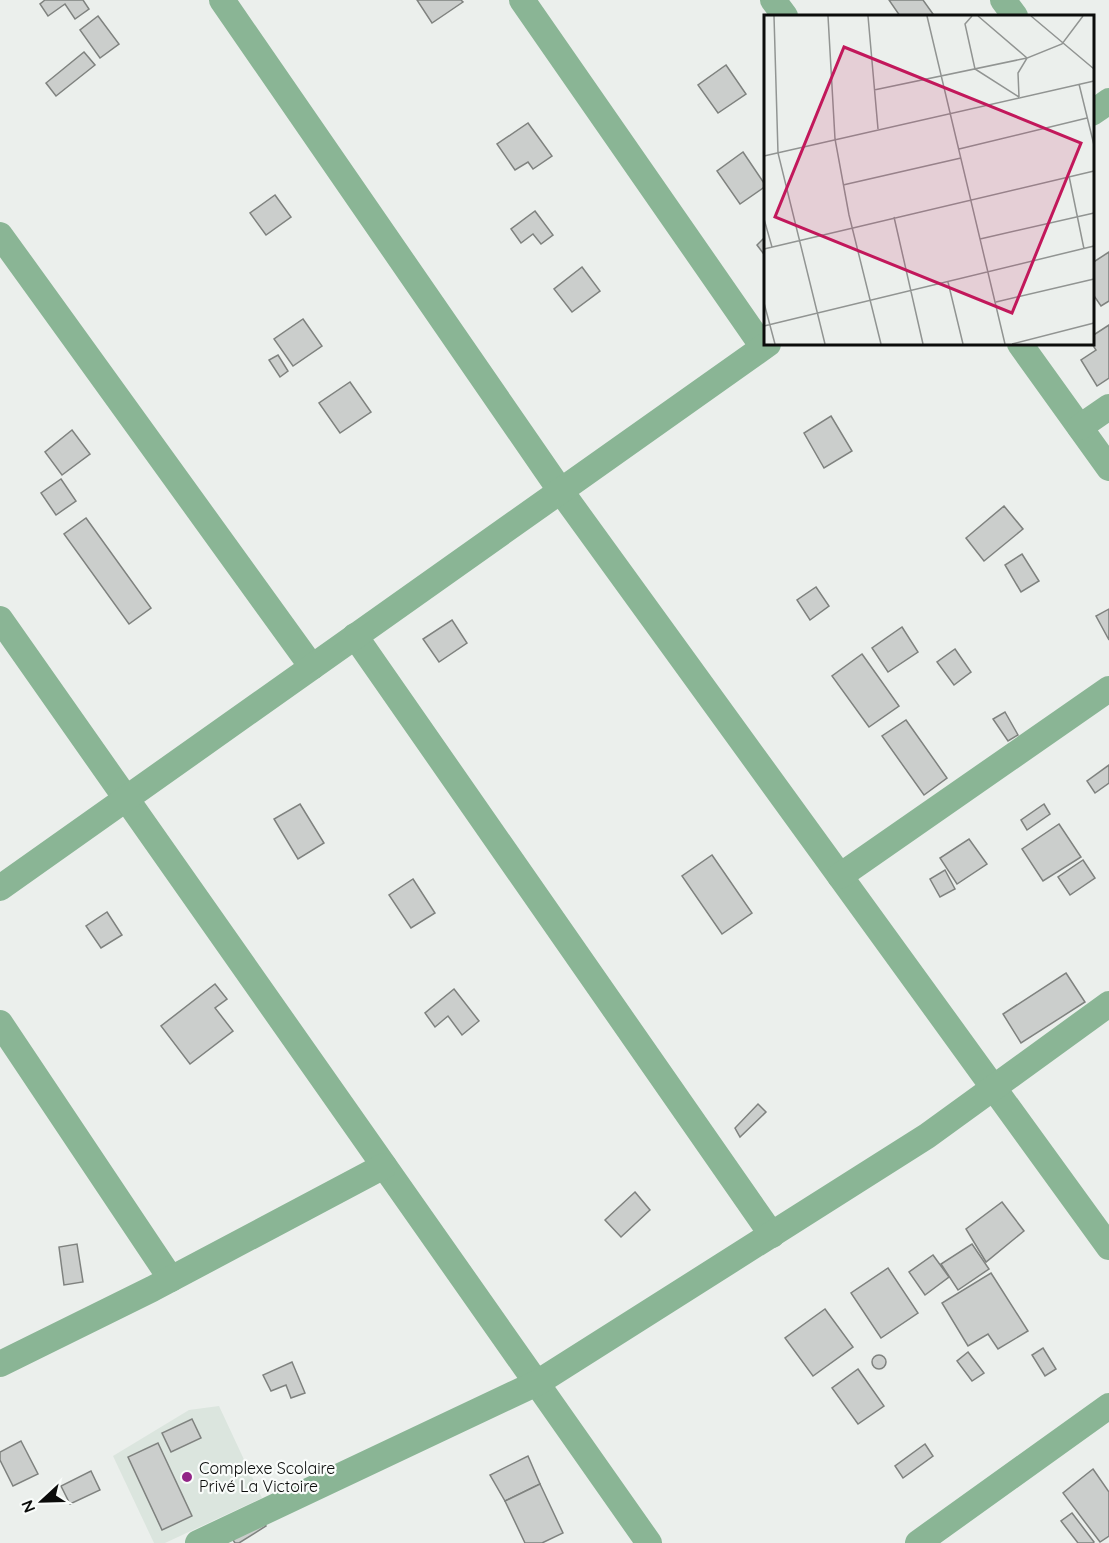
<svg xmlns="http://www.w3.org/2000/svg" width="1109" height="1543" font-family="Quicksand,sans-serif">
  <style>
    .built { fill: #dbe5de }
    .building { fill: #cbcecc; stroke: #7f827f; stroke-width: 1.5 }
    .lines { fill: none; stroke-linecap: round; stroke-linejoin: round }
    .minor { stroke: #8ab595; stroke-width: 26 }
    .poi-dot { fill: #922587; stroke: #f9fcfa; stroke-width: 2 }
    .labels { text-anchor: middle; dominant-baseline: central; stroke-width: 4.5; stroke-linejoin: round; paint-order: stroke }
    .poi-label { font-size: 16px; fill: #0b0c0b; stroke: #f9fcfa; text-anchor: start }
    .inset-road { fill: none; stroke: #919492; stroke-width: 1.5 }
    .view { fill: #c2185b; fill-opacity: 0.15; stroke: #c2185b; stroke-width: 3 }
    .inset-edge { fill: none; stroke: #0b0c0b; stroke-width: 3 }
  </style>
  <rect width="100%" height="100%" fill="#ebefec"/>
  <!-- built -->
  <polygon class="built" points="219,1406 262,1498 165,1543 154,1543 113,1456 189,1410"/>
  <!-- building -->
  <g class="building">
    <polygon points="45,0 83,0 89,9 75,19 65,4 48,16 40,4"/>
    <polygon points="417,0 461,0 463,2 432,23"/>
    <polygon points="889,0 923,0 933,14 929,16 900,16"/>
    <polygon points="98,16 119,44 100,58 80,30"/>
    <polygon points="84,52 95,65 56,96 46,83"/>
    <polygon points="726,65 746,94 718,113 698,85"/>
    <polygon points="528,123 552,156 533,169 528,162 515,170 497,144"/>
    <polygon points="743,152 766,186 740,204 717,171"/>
    <polygon points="275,195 291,217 266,235 250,213"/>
    <polygon points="535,211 553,235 541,244 533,234 521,243 511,229"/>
    <polygon points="766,236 766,257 757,245"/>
    <polygon points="1109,252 1109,301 1101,306 1092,293 1092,263"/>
    <polygon points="582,267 600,291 572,312 554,289"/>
    <polygon points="303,319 322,346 293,366 274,339"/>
    <polygon points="1109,325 1109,378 1097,386 1081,360 1096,350 1092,344 1092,336"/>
    <polygon points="278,355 288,371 280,377 269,360"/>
    <polygon points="350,382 371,412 340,433 319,403"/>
    <polygon points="831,416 852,451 824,468 804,433"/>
    <polygon points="72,430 90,454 62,475 45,452"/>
    <polygon points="61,479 76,501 56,515 41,493"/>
    <polygon points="1004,506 1023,529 984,561 966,538"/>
    <polygon points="86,518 151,608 129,624 64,534"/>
    <polygon points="1022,554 1039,581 1021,592 1005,565"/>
    <polygon points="816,587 829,606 810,620 797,600"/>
    <polygon points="1109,609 1109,640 1096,616"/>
    <polygon points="452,620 467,643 439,662 423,639"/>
    <polygon points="902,627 918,652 888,672 872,648"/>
    <polygon points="955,649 971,672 954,685 937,662"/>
    <polygon points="862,654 899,706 869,727 832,676"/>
    <polygon points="1005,712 1018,735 1008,741 993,719"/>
    <polygon points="906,720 947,778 924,795 882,736"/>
    <polygon points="1109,765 1109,783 1095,793 1087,781"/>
    <polygon points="300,804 324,843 298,859 274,819"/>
    <polygon points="1044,804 1050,814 1027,830 1021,820"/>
    <polygon points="1059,824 1081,857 1043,881 1022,849"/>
    <polygon points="969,839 987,864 957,884 940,858"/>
    <polygon points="712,855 752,913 722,934 682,876"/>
    <polygon points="1083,860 1095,878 1070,895 1058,877"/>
    <polygon points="945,870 955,889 940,897 930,879"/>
    <polygon points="413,879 435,913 411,928 389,895"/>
    <polygon points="107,912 122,935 101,948 86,926"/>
    <polygon points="1066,973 1085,1002 1021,1043 1003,1014"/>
    <polygon points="215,984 227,999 215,1008 233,1031 190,1064 161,1026"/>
    <polygon points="454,989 479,1021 462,1035 448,1016 435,1027 425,1013"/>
    <polygon points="758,1104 766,1112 740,1137 735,1128"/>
    <polygon points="635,1192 650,1210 621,1237 605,1220"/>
    <polygon points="1002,1202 1024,1231 986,1262 966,1229"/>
    <polygon points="77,1244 83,1282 64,1285 59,1247"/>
    <polygon points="972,1244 989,1269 958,1290 941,1264"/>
    <polygon points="933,1255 949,1277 925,1295 909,1272"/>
    <polygon points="888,1268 918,1313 881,1338 851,1293"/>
    <polygon points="991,1273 1028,1331 998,1349 988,1334 968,1346 942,1303"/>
    <polygon points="825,1309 853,1347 813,1376 785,1338"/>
    <polygon points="1043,1348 1056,1369 1045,1376 1032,1355"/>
    <polygon points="968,1352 984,1373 972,1381 957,1361"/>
    <circle cx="879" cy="1362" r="7"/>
    <polygon points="292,1362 305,1393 291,1398 286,1385 271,1391 263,1375"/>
    <polygon points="858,1369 884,1406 858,1424 832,1388"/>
    <polygon points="192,1419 201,1438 171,1452 162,1433"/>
    <polygon points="21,1441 38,1474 13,1486 0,1460 0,1452"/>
    <polygon points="158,1443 192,1516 162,1530 128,1457"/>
    <polygon points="925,1444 933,1456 903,1478 895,1466"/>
    <polygon points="528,1456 540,1484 505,1501 490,1475"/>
    <polygon points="1093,1469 1109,1492 1109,1536 1100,1542 1063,1493"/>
    <polygon points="91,1471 100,1490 70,1504 61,1486"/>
    <polygon points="540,1484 563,1533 542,1543 525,1543 505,1501"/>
    <polygon points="1072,1513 1094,1542 1093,1543 1078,1543 1061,1521"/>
    <polygon points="263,1520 266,1526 239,1543 235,1543 233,1540"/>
  </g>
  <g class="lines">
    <!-- minor -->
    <g class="minor">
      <polyline points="222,0 560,490 1109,1247"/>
      <polyline points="522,0 763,347"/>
      <polyline points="773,0 785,16"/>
      <polyline points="1003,0 1015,16"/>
      <polyline points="1092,113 1109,101"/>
      <polyline points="0,235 312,667"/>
      <polyline points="1020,344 1109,468"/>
      <polyline points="1080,427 1109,407"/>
      <polyline points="0,619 649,1543"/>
      <polyline points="355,636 772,1235"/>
      <polyline points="840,876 1109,689"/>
      <polyline points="0,888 768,344"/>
      <polyline points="0,1023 171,1279"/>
      <polyline points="0,1364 152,1289 384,1166"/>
      <polyline points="198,1543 537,1383 927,1136 1109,1004"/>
      <polyline points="918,1543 1109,1406"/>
    </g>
  </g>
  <!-- markers -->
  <circle class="poi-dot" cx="187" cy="1477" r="6"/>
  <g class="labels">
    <!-- poi labels -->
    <g class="poi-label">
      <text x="199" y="1468">Complexe Scolaire<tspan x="199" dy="18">Privé La Victoire</tspan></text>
    </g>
  </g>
  <!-- overview -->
  <g transform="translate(764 15)">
    <rect width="330" height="330" fill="#ebefec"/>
    <path class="inset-road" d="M10 1 14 138 61 329M64 1 71 124 85 200 117 329M104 1 114 114M163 1 241 329M208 1 201 9 211 54 255 82M214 1 263 43M267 1 330 54M315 69 330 130M110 75 263 43M255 82 254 58 263 43 298 29 319 1M195 134 323 103M0 141 330 66M305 161 320 234M79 170 197 143M130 202 159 329M0 204 8 232M216 224 330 198M0 234 330 156M184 267 199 329M232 287 330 264M0 288 11 329M0 311 330 231M248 329 330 308"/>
    <path class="view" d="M80 32 317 128 248 298 11 202Z"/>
    <rect width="330" height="330" class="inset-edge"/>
  </g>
  <!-- north arrow -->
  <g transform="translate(42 1501) rotate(248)" stroke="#f9fcfa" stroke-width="4.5" paint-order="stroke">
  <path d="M0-4.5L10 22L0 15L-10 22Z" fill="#0b0c0b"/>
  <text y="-9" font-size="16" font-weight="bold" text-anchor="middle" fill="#0b0c0b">N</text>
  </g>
</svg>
